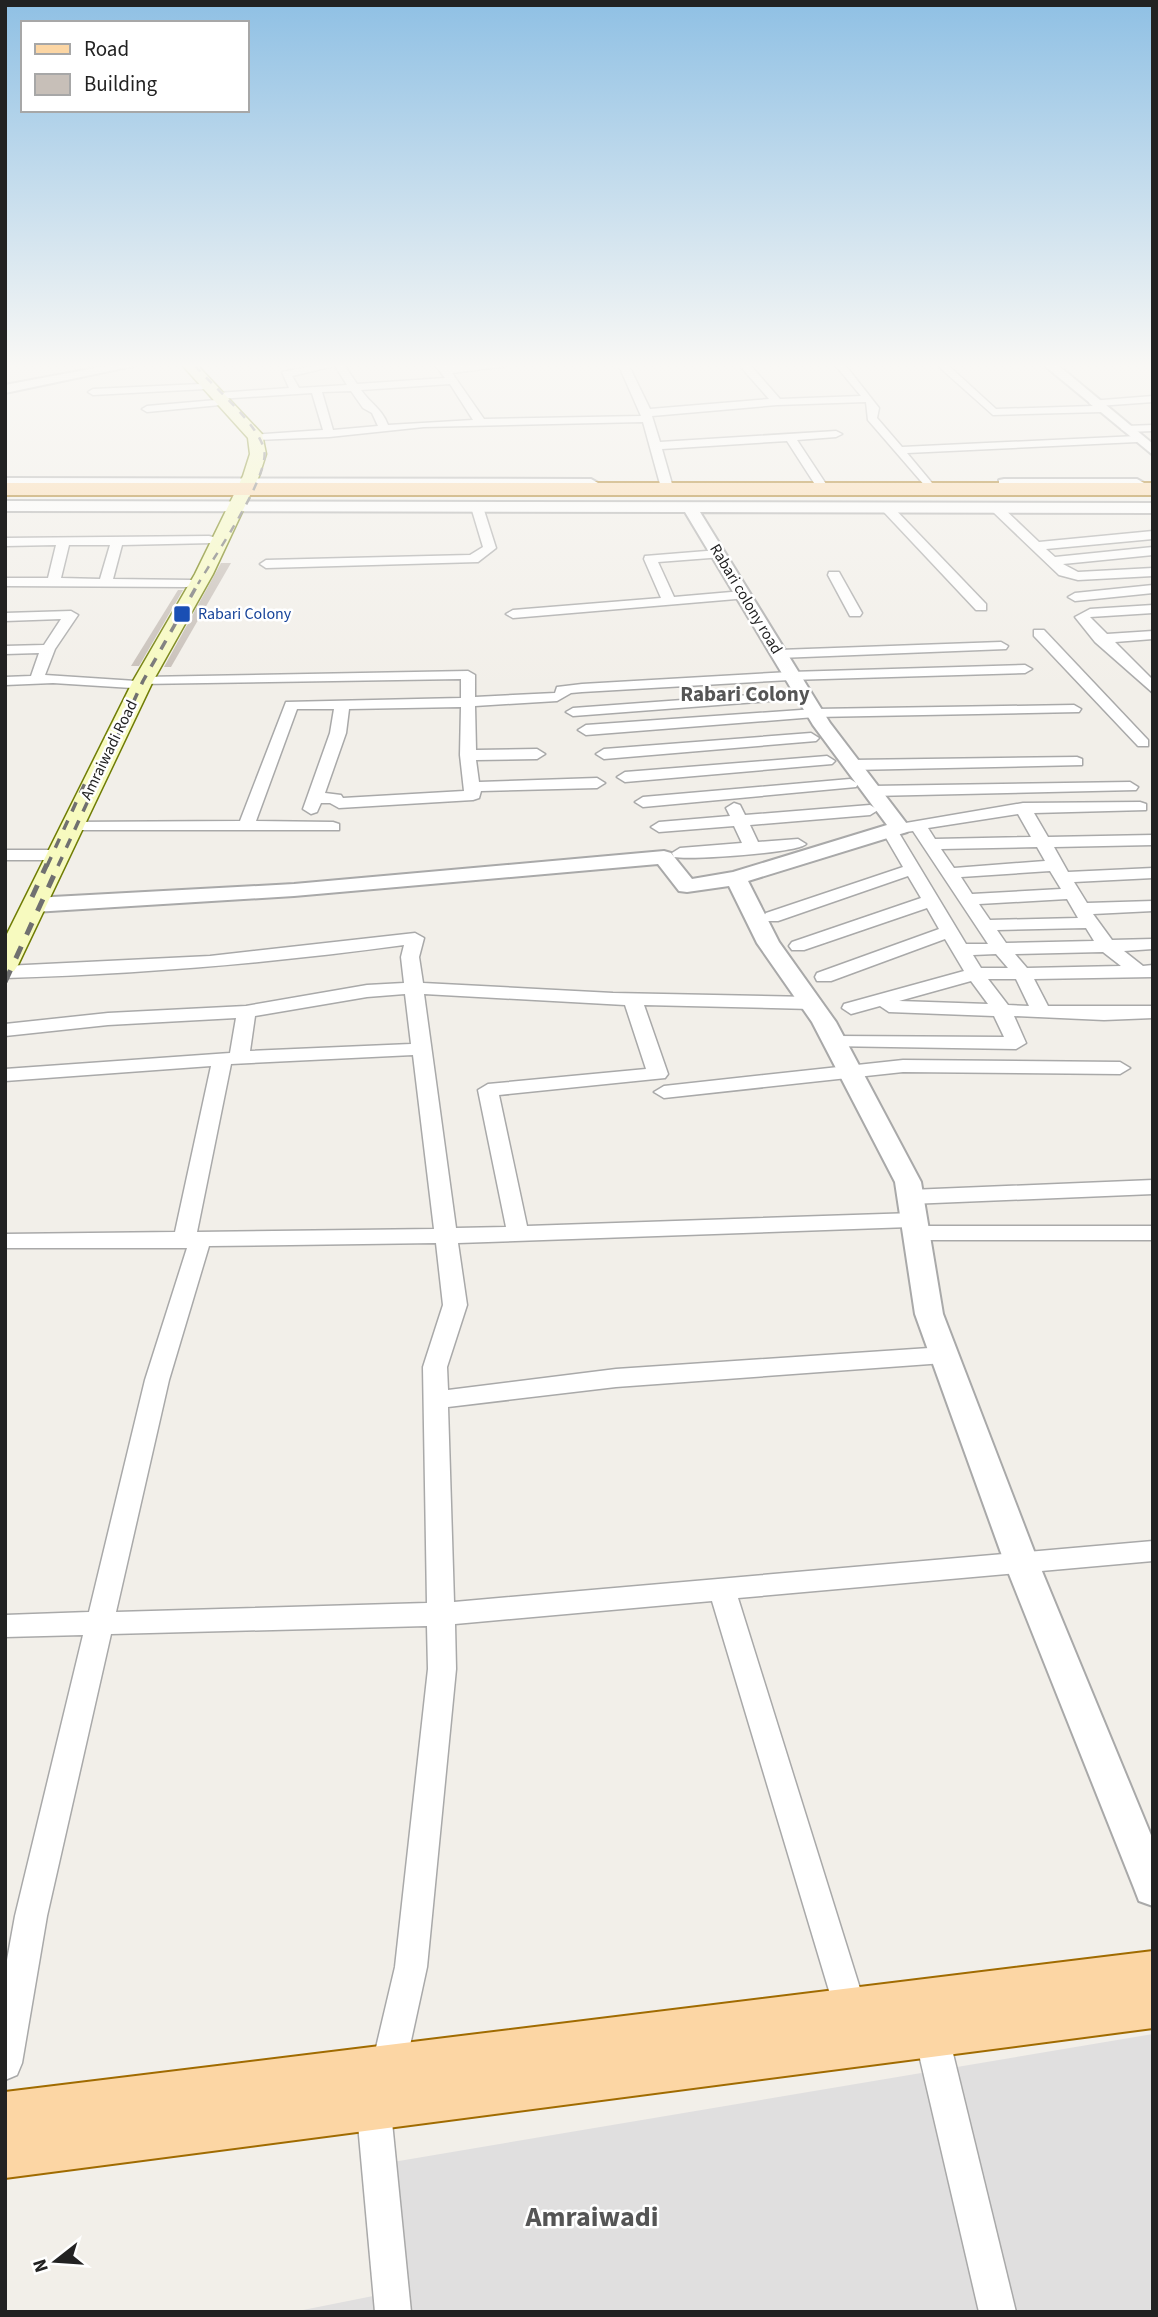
<svg xmlns="http://www.w3.org/2000/svg" width="1158" height="2317" font-family="'Source Sans 3',sans-serif">
  <style>
    .residential { fill: #e0dfdf }
    .building { fill: #c7bfb8 }
    .lines { fill: none; stroke-linecap: round; stroke-linejoin: round }
    .minor-casing { stroke: #a9a9a9; stroke-width: 3 }
    .tertiary-casing { stroke: #a9a9a9; stroke-width: 4 }
    .secondary-casing { stroke: #707d05; stroke-width: 3 }
    .primary-casing { stroke: #a06b00; stroke-width: 4 }
    .minor { fill: #fff; fill-rule: evenodd }
    .tertiary { fill: #fff; fill-rule: evenodd }
    .secondary { fill: #f7fabf; fill-rule: evenodd }
    .primary { fill: #fcd6a4; fill-rule: evenodd }
    .rail-far2 { stroke: #707070; stroke-width: 2.5; stroke-dasharray: 8 8; stroke-linecap: butt }
    .rail-far1 { stroke: #707070; stroke-width: 3.5; stroke-dasharray: 10 10; stroke-linecap: butt }
    .rail { stroke: #707070; stroke-width: 5; stroke-dasharray: 13 13; stroke-linecap: butt }
    .transit-dot { fill: #1a4fb4; stroke: #fff; stroke-width: 2.5 }
    .labels { text-anchor: middle; dominant-baseline: central; stroke-width: 5; stroke-linejoin: round; paint-order: stroke }
    .far-street-label { font-size: 16px; fill: #222; stroke: #fff }
    .far-transit-label { font-size: 16px; fill: #164399; stroke: #fff; text-anchor: start }
    .far-district-label { font-size: 21px; font-weight: bold; fill: #555; stroke: #fff }
    .near-district-label { font-size: 28px; font-weight: bold; fill: #555; stroke: #fff }
  </style>
  <rect width="100%" height="100%" fill="#f2efe9"/>
  <!-- residential -->
  <g class="residential">
    <polygon points="1153,2034 1153,2312 403,2312 387,2163"/>
    <polygon points="378,2295 380,2312 293,2312"/>
  </g>
  <!-- building -->
  <g class="building">
    <polygon points="221,563 231,563 171,667 164,667"/>
    <polygon points="178,590 183,590 139,666 131,666"/>
  </g>
  <g class="lines">
    <defs>
      <g id="minor">
        <path d="M312 366H334L292 376 299 388 347 385 335 366H345L357 384 445 378 436 366H507L452 373 484 419 641 416 619 366H629L650 409 769 399 740 366H751L780 399 861 396 836 366H846L879 408 877 418 902 447 1137 436 1143 439 1137 442 907 453 932 483 926 487 868 420 866 402 777 405 652 416 660 442 836 431 842 434 836 437 797 440 826 484 824 486H816L787 441 662 449 672 484 666 488 660 484 643 422 424 427 329 437 256 440 250 437 252 435 323 430 312 393 218 399 213 396 218 393 289 388 282 372ZM450 384 473 420 388 425C382 409 371 404 361 390ZM351 391 363 408 372 413 378 426 333 430 322 392Z"/>
        <polygon points="938,366 949,366 996,409 1093,406 1089,403 1090,401 1153,396 1153,402 1098,406 1107,409 1102,412 993,415"/>
        <polygon points="201,384 205,385 205,389 93,395 88,392 93,389"/>
        <polygon points="216,400 220,401 220,405 147,412 142,409 147,406"/>
        <polygon points="1153,425 1153,431 1126,432 1121,429 1126,426"/>
        <polygon points="477,503 483,507 496,548 478,562 266,568 260,564 266,560 470,555 483,547 471,507"/>
        <polygon points="882,504 890,504 986,604 986,610 976,610 882,510"/>
        <polygon points="991,504 999,504 1039,542 1153,531 1153,539 1046,549 1055,557 1153,547 1153,555 1063,564 1078,572 1153,568 1153,576 1078,580 1059,575 991,510"/>
        <path d="M209 536 213 537V543L122 545 113 579 192 580 194 583 187 587 5 586V578H48L56 545 5 546V538ZM69 545H110L100 579 61 578Z"/>
        <polygon points="719,550 725,554 723,557 658,562 674,597 743,591 750,595 748,598 513,618 506,614 513,610 661,598 644,559 645,556"/>
        <polygon points="829,572 839,572 862,613 860,616 850,616 828,575"/>
        <polygon points="1153,585 1153,593 1075,601 1068,597 1075,593"/>
        <polygon points="1153,605 1153,613 1090,617 1107,634 1153,631 1153,639 1115,642 1153,680 1153,693 1095,642 1075,617 1090,609"/>
        <path d="M71 611 78 615 55 649 45 675 136 681 143 677 468 671 475 675V697L555 693 557 687 582 684 790 672 1025 665 1032 669 1025 673 790 680 582 692 571 693 557 701 475 706 476 750 537 749 545 754 537 759 476 760 479 782 597 778 605 783 597 788 481 791 479 798 473 800 339 808 330 803H321L317 812 311 814 303 809 330 733 334 709H297L256 821 333 822 339 824V830H73L67 828V822L240 821 286 702 461 698V679L139 684 132 688 53 683 5 685V677L31 676 39 653 5 654V646L44 645 61 619 5 621V613ZM461 707 460 755 464 791 343 798 341 795 325 793 346 733 349 709Z"/>
        <polygon points="1034,630 1044,630 1148,740 1148,746 1138,746 1034,636"/>
        <polygon points="1001,642 1008,646 1006,649 779,658 772,654 779,650"/>
        <polygon points="804,691 809,692 809,698 573,716 566,712 573,708"/>
        <polygon points="1074,705 1081,709 1079,712 815,717 586,735 578,730 586,725 815,709"/>
        <polygon points="811,733 819,738 816,741 604,759 596,754 604,749"/>
        <polygon points="827,756 835,761 832,764 625,782 617,777 625,772"/>
        <polygon points="1077,757 1082,759 1082,765 852,770 844,765 852,760"/>
        <polygon points="850,779 858,784 856,787 643,807 635,802 643,797"/>
        <polygon points="1130,782 1138,787 1136,790 872,796 864,791 872,786"/>
        <path d="M1140 802 1146 804V810L1034 813 1048 837 1153 835V845L1054 847 1068 872 1153 868V878L1074 882 1087 903 1153 901V911L1093 914 1112 940 1153 939V949L1124 951 1143 966 1153 965V977L1034 979 1048 1006H1153V1018L1104 1020 1014 1016 1026 1043 1016 1049 828 1046 825 1042 835 1036 1004 1037 994 1016 889 1012 880 1006 851 1014 842 1008 844 1004 964 971 945 939 831 981H817L815 977 817 973 939 929 927 908 804 950H792L789 946 792 942 921 898 908 876 778 921H766L763 917 766 913 903 867 882 831 894 825 1023 803ZM1018 814 1031 837 935 839 928 828ZM913 831 988 944H966L899 833ZM1037 847 1045 861 954 868 941 849ZM1050 871 1061 889 972 894 961 877ZM1067 899 1078 918 990 920 979 904ZM1086 928 1094 941 1006 943 997 930ZM1103 952 1121 966 1027 968 1015 954ZM996 954 1008 968H981L973 955ZM988 979H1016L1029 1006 1008 1005ZM971 981 988 1004 899 1001Z"/>
        <path d="M734 803 740 805 745 815 870 805 878 810 870 815 750 825 758 842 798 839 806 844C798 853 690 860 674 857L672 853 680 848 742 843 734 826 659 832 651 827 659 822 730 816 726 808Z"/>
        <polygon points="5,850 59,850 67,855 59,860 5,860"/>
        <path d="M415 933 424 938 419 957 423 983 613 993 811 997 820 1003 811 1009 644 1005 668 1074 665 1078 499 1095 527 1226 914 1213 922 1215 925 1220 919 1226H1153V1240H916L908 1238 905 1233 910 1227 458 1243 467 1305 447 1367 448 1390 616 1369 944 1347 952 1349 956 1355 952 1361 944 1363 616 1387 448 1407 454 1602 1153 1541V1561L738 1598 868 2014 864 2025 852 2030 840 2025 836 2014 712 1601 455 1624 456 1669 427 1967 404 2073 399 2085 387 2090 375 2085 370 2073 395 1967 428 1669 427 1626 111 1634 47 1916 22 2063 17 2075 5 2080V1971L15 1916 83 1635 5 1637V1615L89 1612 145 1380 187 1248H5V1234L175 1232 211 1066 5 1081V1069L230 1053 236 1018 108 1025 5 1036V1024L108 1013 246 1006 367 985 404 983 401 957 404 945C272 963 139 974 5 978V966L210 956ZM405 994 411 1044 250 1051 255 1016 367 997ZM424 994 625 1005 646 1069 488 1084 478 1090 506 1227 456 1228ZM413 1055 434 1229 197 1232 231 1064ZM436 1243 443 1305 423 1367 427 1603 116 1612 169 1380 209 1246Z"/>
        <polygon points="903,1060 1120,1062 1130,1068 1120,1074 903,1072 664,1098 654,1092 664,1086"/>
        <polygon points="1153,1180 1153,1194 910,1204 899,1197 910,1190"/>
        <polygon points="931,2017 943,2021 948,2033 1016,2312 979,2312 914,2033 919,2021"/>
        <polygon points="373,2085 385,2090 390,2102 411,2312 375,2312 356,2102 361,2090"/>
      </g>
      <g id="tertiary">
        <polygon points="106,366 133,366 5,393 5,385"/>
        <polygon points="1045,366 1059,366 1153,444 1153,455"/>
        <polygon points="5,478 591,479 598,483 591,487 5,486"/>
        <polygon points="1004,479 1137,479 1144,483 1137,487 999,486 999,480"/>
        <polygon points="5,501 1153,503 1153,513 700,512 830,723 910,828 907,832 748,881 779,942 836,1022 921,1182 943,1314 1039,1564 1153,1840 1153,1906 1139,1901 1134,1888 1005,1564 915,1314 895,1182 812,1022 757,943 729,886 687,892 679,891 658,864 294,896 34,912 23,905 34,898 294,884 664,851 671,853 692,879 733,872 887,825 813,725 685,512 5,511"/>
      </g>
      <polygon id="secondary" points="183,366 198,366 262,434 266,454 259,476 213,574 153,681 18,965 14,971 5,973 5,938 133,681 195,574 243,476 250,454 248,438"/>
      <g id="primary">
        <rect x="5" y="483" width="1148" height="12"/>
        <polygon points="1153,1951 1153,2028 5,2178 5,2092"/>
      </g>
    </defs>
    <!-- minor casing -->
    <use href="#minor" class="minor-casing"/>
    <!-- tertiary casing -->
    <use href="#tertiary" class="tertiary-casing"/>
    <!-- secondary casing -->
    <use href="#secondary" class="secondary-casing"/>
    <!-- primary casing -->
    <use href="#primary" class="primary-casing"/>
    <!-- minor -->
    <use href="#minor" class="minor"/>
    <!-- tertiary -->
    <use href="#tertiary" class="tertiary"/>
    <!-- secondary -->
    <use href="#secondary" class="secondary"/>
    <!-- primary -->
    <use href="#primary" class="primary"/>
    <!-- rail-far2 -->
    <path class="rail-far2" d="M195 366C214 387 257 423 264 449 271 476 213 558 198 584"/>
    <!-- rail-far1 -->
    <g class="rail-far1">
      <polyline points="47,866 85,783"/>
      <polyline points="58,866 143,681 199,582"/>
    </g>
    <!-- rail -->
    <g class="rail">
      <polyline points="32,897 47,864"/>
      <polyline points="5,982 59,864"/>
    </g>
  </g>
  <!-- sky -->
  <linearGradient id="sky" x2="0" y2="1"><stop stop-color="#8fc0e4"/><stop offset="0.53" stop-color="#f9f8f5"/><stop offset="1" stop-color="#f9f8f5" stop-opacity="0"/></linearGradient>
  <rect width="1158" height="690" fill="url(#sky)"/>
  <!-- markers -->
  <rect class="transit-dot" x="173" y="605" width="18" height="18" rx="3.5"/>
  <g class="labels">
    <!-- far-street labels -->
    <g class="far-street-label">
      <text transform="translate(746 599) rotate(59)">Rabari colony road</text>
      <text transform="translate(109 750) rotate(-64)">Amraiwadi Road</text>
    </g>
    <!-- far-transit labels -->
    <g class="far-transit-label">
      <text x="198" y="614">Rabari Colony</text>
    </g>
    <!-- far-district labels -->
    <g class="far-district-label">
      <text x="745" y="694">Rabari Colony</text>
    </g>
    <!-- near-district labels -->
    <g class="near-district-label">
      <text x="592" y="2217">Amraiwadi</text>
    </g>
  </g>
  <!-- border -->
  <rect width="1158" height="2317" fill="none" stroke="#222222" stroke-width="14"/>
  <!-- legend -->
  <rect x="21" y="21" width="228" height="91" fill="#ffffff" stroke="#a7a7a7" stroke-width="2"/>
  <rect x="35" y="44" width="35" height="10" fill="#fcd6a4" stroke="#a7a7a7" stroke-width="2"/>
  <text x="84" y="56" font-size="21" fill="#222222">Road</text>
  <rect x="35" y="74" width="35" height="21" fill="#c7bfb8" stroke="#a7a7a7" stroke-width="2"/>
  <text x="84" y="91" font-size="21" fill="#222222">Building</text>
  <!-- north arrow -->
  <g transform="translate(56 2261) rotate(253)" stroke="#ffffff" stroke-width="5" paint-order="stroke">
  <path d="M0-5L12 26L0 18L-12 26Z" fill="#222222"/>
  <text y="-10" font-size="19" font-weight="bold" text-anchor="middle" fill="#222222">N</text>
  </g>
</svg>
